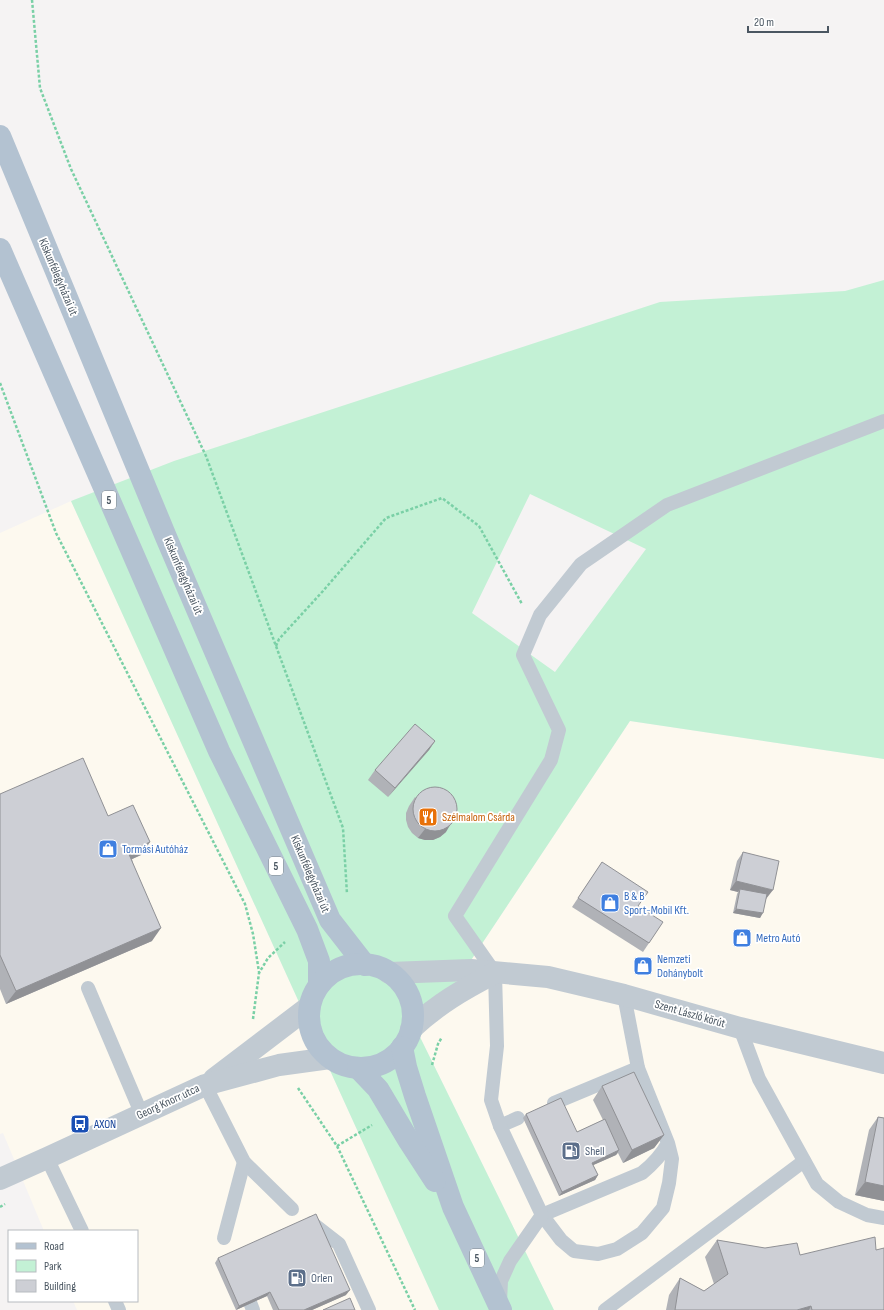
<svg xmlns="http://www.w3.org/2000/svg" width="884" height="1310" font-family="'Sofia Sans Condensed',sans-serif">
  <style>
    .commercial { fill: #fdf9ef }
    .green { fill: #c3f1d5; fill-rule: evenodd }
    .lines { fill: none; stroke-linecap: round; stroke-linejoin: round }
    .path { stroke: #7ad0a6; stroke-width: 2.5; stroke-dasharray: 3 2; stroke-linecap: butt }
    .service { stroke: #c1cad2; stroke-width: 14 }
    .minor { stroke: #c1cad2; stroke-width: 22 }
    .tertiary { stroke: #c1cad2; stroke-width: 22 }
    .primary { stroke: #b3c2d1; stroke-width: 22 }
    .wall { fill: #b0b2b7 }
    .shaded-wall { fill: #909195 }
    .building { fill: #cdcfd5; stroke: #909195 }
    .labels { text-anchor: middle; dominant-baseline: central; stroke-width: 3.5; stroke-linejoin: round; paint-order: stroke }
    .shield { fill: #fff; stroke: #808990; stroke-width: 1 }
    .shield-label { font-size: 11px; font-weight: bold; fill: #4a5661 }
    .street-label { font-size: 12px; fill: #4a5661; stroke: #fff }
    .food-label { font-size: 12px; fill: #c56008; stroke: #fff; text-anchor: start }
    .shop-label { font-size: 12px; fill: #366cbe; stroke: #fff; text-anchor: start }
    .transit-label { font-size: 12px; fill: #164399; stroke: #fff; text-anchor: start }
    .service-label { font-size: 12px; fill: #4e5e75; stroke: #fff; text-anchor: start }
  </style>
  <rect width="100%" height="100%" fill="#f5f3f3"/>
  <!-- commercial -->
  <g class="commercial">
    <polygon points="71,501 439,1310 77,1310 73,1301 137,1301 137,1231 44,1231 3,1133 0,1134 0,533"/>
    <polygon points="630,721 884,759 884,1310 554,1310 420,1037"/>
  </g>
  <!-- green -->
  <path class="green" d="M884 280V759L630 721 420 1037 554 1310H439L71 501 174 461 660 302 845 291ZM530 494 646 549 555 672 472 613Z"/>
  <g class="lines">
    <!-- path -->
    <g class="path">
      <polyline points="32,0 40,88 71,169 206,456 343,828 347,894"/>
      <polyline points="0,383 56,533 245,904 253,934 259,972"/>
      <polyline points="276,646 279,639 323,591 386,518 442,498 479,526 522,604"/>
      <polyline points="253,1019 259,973 268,958 285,942"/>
      <polyline points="432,1065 438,1044 442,1037"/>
      <polyline points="298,1088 337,1146 415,1310"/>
      <polyline points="337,1146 372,1125"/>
      <polyline points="0,1207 5,1204"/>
    </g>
    <!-- service -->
    <g class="service">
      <polyline points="88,988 142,1115"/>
      <path d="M624 995 638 1068 668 1143C661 1156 653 1164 642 1173L542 1215 561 1240 574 1251 598 1254 617 1249 642 1233 663 1208 669 1183 672 1159 668 1143"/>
      <polyline points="740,1028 759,1079 817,1184 839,1202 867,1215 884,1218"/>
      <polyline points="205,1085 244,1162 292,1209"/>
      <polyline points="554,1103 638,1068"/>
      <polyline points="500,1126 518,1118"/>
      <polyline points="47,1158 82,1231"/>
      <polyline points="312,1223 339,1244 369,1310"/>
      <polyline points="224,1238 244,1162"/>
      <polyline points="246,1292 253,1310"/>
      <polyline points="115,1301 119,1310"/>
      <polyline points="500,1302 501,1281 510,1261 542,1215 500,1126 491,1100 497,1046 495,973 455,916 551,760 559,730 523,655 540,615 581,564 667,505 884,421"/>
      <polyline points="605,1310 804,1161"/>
    </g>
    <!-- minor -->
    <g class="minor">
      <polyline points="214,1079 310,1006"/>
      <polyline points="0,1179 47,1158 205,1085 279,1065 330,1058"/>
    </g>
    <!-- tertiary -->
    <g class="tertiary">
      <polyline points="389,973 471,970 548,977 624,995 740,1028 884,1063"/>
      <path d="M411 1029C438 1004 462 990 495 973"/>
    </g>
    <!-- primary -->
    <g class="primary">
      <polyline points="0,136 166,537 330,920 365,965"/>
      <polyline points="0,249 219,751 307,929 319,961 319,985"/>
      <circle cx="361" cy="1016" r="52"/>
      <polyline points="402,1047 406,1067 415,1096 453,1207 501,1310"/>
      <polyline points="358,1068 378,1089 409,1141 435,1181"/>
    </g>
  </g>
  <!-- wall -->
  <g class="wall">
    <polygon points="435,741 429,750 388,797 368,780 375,770"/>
    <polygon points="0,794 108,816 141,855 132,859 152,941 6,1004 0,989"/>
    <polygon points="415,797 446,832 440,837 433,840 425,840 418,838 412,833 408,827 406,820 406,813 409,806"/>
    <polygon points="743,852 766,899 760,918 733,913 737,894 738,892 730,890 737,861"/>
    <polygon points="602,862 638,906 649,943 643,952 572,907"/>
    <polygon points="602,1086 664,1135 654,1148 623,1163 618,1153 616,1155 593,1165 598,1175 595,1180 559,1196 523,1118 526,1114 577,1132 603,1120 593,1100"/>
    <polygon points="878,1117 884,1118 884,1201 855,1195 869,1130"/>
    <polygon points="717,1240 800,1255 884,1310 666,1310 669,1295 680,1278 704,1291 714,1284 705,1257"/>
    <polygon points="218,1258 346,1295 312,1310 273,1310 267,1296 236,1310 215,1263"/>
  </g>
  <!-- shaded-wall -->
  <g class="shaded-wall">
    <polygon points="435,741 429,750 388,797 395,788"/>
    <polygon points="452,822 446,832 440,837 433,840 425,840 418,838 425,829"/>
    <polygon points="150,842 141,855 119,865 128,852"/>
    <polygon points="736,881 773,890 766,899 740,889 738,892 730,890"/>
    <polygon points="736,909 763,913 760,918 733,913"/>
    <polygon points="161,928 152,941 6,1004 16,991"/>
    <polygon points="664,1135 654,1148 623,1163 632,1150"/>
    <polygon points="619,1150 616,1155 589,1167 592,1163"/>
    <polygon points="598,1175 595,1180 559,1196 562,1192"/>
    <polygon points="865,1182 884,1186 884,1201 855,1195"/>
    <polygon points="350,1290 346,1295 312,1310 304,1310"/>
    <polygon points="270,1292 267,1296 236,1310 239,1306"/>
    <polygon points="811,1306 809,1310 797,1310"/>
  </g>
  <!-- building -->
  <g class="building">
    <polygon points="415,724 435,741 395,788 375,770"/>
    <polygon points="83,758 108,816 133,805 150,842 128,852 161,928 16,991 0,955 0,794"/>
    <circle cx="435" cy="809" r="22"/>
    <polygon points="743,852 779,861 773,890 736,881"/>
    <polygon points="602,862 648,892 638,906 663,922 649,943 578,898"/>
    <polygon points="740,889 767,894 763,913 736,909"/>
    <polygon points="634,1072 664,1135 632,1150 602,1086"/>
    <polygon points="561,1098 577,1132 605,1119 619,1150 592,1163 598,1175 562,1192 526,1114"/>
    <polygon points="878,1117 884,1118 884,1186 865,1182"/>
    <polygon points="316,1214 350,1290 304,1310 279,1310 270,1292 239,1306 218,1258"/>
    <polygon points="875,1237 876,1250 884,1248 884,1310 812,1310 811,1306 797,1310 675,1310 680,1278 704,1291 728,1274 717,1240 765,1248 797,1243 800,1255"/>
    <polygon points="350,1298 355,1310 323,1310"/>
  </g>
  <!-- icons -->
  <defs>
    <symbol id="restaurant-square" viewBox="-11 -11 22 22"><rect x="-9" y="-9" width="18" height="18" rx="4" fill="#e8710a" stroke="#fff"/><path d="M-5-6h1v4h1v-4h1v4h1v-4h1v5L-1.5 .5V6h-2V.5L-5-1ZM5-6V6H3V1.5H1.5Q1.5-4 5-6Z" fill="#fff"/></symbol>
    <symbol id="shop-square" viewBox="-11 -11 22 22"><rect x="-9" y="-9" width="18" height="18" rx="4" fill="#3f7fe0" stroke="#fff"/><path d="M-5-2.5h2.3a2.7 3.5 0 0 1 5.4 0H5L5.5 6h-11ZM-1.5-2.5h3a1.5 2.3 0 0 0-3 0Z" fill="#fff"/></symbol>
    <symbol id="bus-square" viewBox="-11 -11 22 22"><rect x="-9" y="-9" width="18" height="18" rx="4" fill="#1a4fb4" stroke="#fff"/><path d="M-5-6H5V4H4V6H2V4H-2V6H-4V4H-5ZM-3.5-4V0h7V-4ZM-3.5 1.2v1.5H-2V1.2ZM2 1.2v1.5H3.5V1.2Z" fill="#fff"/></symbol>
    <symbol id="fuel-square" viewBox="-11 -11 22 22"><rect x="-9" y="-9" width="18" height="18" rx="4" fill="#5c6f8a" stroke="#fff"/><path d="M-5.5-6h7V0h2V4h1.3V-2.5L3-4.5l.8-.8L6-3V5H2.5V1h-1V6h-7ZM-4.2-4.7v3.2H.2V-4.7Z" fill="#fff"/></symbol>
  </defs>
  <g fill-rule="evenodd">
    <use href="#restaurant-square" x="417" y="806" width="22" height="22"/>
    <use href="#shop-square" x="97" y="838" width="22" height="22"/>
    <use href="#shop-square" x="599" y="892" width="22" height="22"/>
    <use href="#shop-square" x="731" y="927" width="22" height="22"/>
    <use href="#shop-square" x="632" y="955" width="22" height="22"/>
    <use href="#bus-square" x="69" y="1113" width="22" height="22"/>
    <use href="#fuel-square" x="560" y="1140" width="22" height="22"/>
    <use href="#fuel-square" x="286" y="1267" width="22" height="22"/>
  </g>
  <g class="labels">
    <!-- shield labels -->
    <g class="shield">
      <rect x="102" y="491" width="14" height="18" rx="3"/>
      <rect x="269" y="857" width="14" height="18" rx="3"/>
      <rect x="470" y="1249" width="14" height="18" rx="3"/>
    </g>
    <g class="shield-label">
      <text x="109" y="500">5</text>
      <text x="276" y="866">5</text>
      <text x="477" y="1258">5</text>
    </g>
    <!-- street labels -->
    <g class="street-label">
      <text transform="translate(58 277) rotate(67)">Kiskunfélegyházai út</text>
      <text transform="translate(183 576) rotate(67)">Kiskunfélegyházai út</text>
      <text transform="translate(310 874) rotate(67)">Kiskunfélegyházai út</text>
      <text transform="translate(690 1014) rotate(16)">Szent László körút</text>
      <text transform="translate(168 1102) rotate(-25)">Georg Knorr utca</text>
    </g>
    <!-- food labels -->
    <g class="food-label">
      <text x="442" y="817">Szélmalom Csárda</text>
    </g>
    <!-- shop labels -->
    <g class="shop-label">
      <text x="122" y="849">Tormási Autóház</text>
      <text x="624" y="896">B &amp; B<tspan x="624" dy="14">Sport-Mobil Kft.</tspan></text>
      <text x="756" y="938">Metro Autó</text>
      <text x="657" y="959">Nemzeti<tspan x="657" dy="14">Dohánybolt</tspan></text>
    </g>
    <!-- transit labels -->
    <g class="transit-label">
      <text x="94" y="1124">AXON</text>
    </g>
    <!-- service labels -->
    <g class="service-label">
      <text x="585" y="1151">Shell</text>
      <text x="311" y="1278">Orlen</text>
    </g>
  </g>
  <!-- legend -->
  <rect x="8" y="1230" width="130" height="72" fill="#ffffff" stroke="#b7bbc0"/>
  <rect x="16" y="1243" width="20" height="6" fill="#b3c2d1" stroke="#b7bbc0"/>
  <text x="44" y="1250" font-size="12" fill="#4a5661">Road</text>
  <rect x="16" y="1260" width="20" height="12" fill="#c3f1d5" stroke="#b7bbc0"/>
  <text x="44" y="1270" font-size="12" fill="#4a5661">Park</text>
  <rect x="16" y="1280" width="20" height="12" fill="#cdcfd5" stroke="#b7bbc0"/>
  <text x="44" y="1290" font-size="12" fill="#4a5661">Building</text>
  <!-- scale -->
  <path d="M748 26v6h80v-6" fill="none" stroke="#4a5661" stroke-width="2"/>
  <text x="754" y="26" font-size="12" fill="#4a5661" stroke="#ffffff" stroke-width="3" paint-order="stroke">20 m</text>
</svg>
